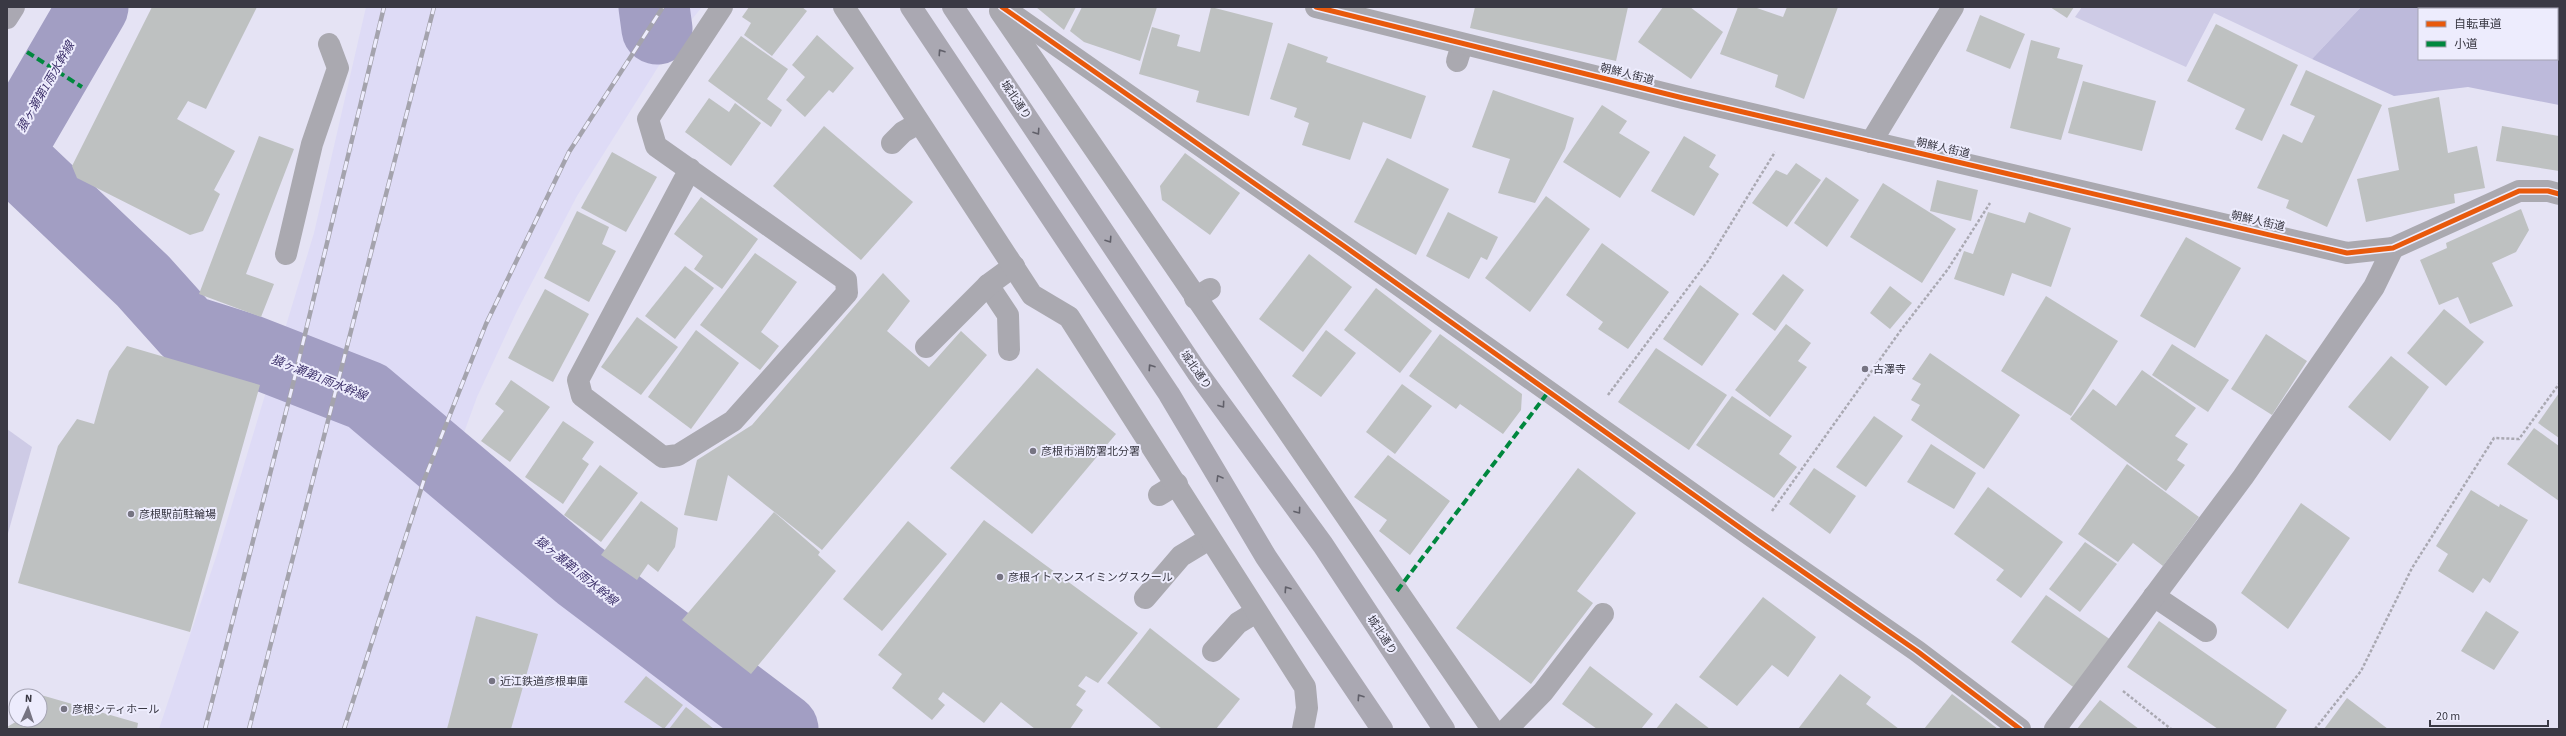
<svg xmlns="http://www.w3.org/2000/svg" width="2566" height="736" font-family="'Source Sans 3','Noto Sans JP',sans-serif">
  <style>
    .built { fill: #dedbf6 }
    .green { fill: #cecbe6 }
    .forest { fill: #bdbadb; fill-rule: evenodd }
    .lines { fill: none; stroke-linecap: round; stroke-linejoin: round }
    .river { stroke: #a29ec3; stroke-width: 71 }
    .building { fill: #bec1c1 }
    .path { stroke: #aaa9b2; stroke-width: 2.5; stroke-dasharray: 3 2; stroke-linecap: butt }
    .lane { stroke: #aaa9b0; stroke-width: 22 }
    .street { stroke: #aaa9b0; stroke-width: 22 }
    .secondary { stroke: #aaa8b2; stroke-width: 22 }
    .rail-casing { stroke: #a4a3ad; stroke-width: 4.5 }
    .rail { stroke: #edecfd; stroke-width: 3; stroke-dasharray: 9; stroke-linecap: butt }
    .quiet { stroke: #00873e; stroke-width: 4; stroke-dasharray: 8 4; stroke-linecap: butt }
    .cycleway-casing { stroke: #edecfd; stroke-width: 8 }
    .cycleway { stroke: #e8590c; stroke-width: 5 }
    .oneway { stroke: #61606a }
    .poi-dot { fill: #767482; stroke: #edecfd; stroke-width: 1.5 }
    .labels { text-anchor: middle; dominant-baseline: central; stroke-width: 4; stroke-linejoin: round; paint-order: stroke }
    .street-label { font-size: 11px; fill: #3a3944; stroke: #edecfd }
    .poi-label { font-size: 11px; fill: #3a3944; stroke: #edecfd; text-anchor: start }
    .water-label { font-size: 12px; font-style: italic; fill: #3c306a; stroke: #edecfd }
  </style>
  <rect width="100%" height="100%" fill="#e5e3f4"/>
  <!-- built -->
  <polygon class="built" points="366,7 702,7 675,40 577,196 517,311 477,397 443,490 738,729 159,729 217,554 314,233"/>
  <!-- green -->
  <g class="green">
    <polygon points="2082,7 2361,7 2312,59 2214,13 2186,67 2075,17"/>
    <polygon points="7,429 32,447 7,537"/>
  </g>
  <!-- forest -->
  <path class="forest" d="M2361 7H2559V105L2468 87 2394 96 2312 59ZM2419 9H2557V59H2419Z"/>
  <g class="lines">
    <!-- river -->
    <g class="river">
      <polyline points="93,7 8,153 143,281 187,330 244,348 367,396 579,575 783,729"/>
      <polyline points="654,7 657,29"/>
    </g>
  </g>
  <!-- building -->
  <g class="building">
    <polygon points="152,7 257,7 206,109 188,101 177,119 235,151 214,190 220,194 203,231 190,235 77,178 72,166"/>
    <polygon points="749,7 802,7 807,11 772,56 744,35 751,23 742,17"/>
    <polygon points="1036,7 1076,7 1064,30"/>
    <polygon points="1082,7 1157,7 1140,61 1084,42 1070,31"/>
    <polygon points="1211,7 1273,23 1249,116 1196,102 1199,91 1139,74 1152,27 1180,35 1177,46 1200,52"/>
    <polygon points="1475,7 1628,7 1616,61 1470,28"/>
    <polygon points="1663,7 1690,7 1723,32 1691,79 1638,42"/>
    <polygon points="1738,7 1754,7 1783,17 1787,7 1838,7 1804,99 1775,87 1778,75 1720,54"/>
    <polygon points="2050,7 2074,7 2067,18"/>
    <polygon points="1980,15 2025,34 2010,69 1966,51"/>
    <polygon points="2216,24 2298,65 2262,141 2235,129 2245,109 2187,81"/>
    <polygon points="817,35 854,68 833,93 829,90 805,117 786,100 805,77 792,65"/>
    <polygon points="741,36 788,69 767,99 782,110 771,127 708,81"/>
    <polygon points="2031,40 2060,48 2057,58 2083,65 2061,140 2010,128"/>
    <polygon points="1288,43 1328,57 1326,62 1426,96 1411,139 1363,122 1350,160 1302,145 1309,123 1294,117 1297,108 1270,99"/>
    <polygon points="2306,70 2382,105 2327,227 2286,208 2289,200 2257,188 2283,134 2302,143 2315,116 2290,105"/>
    <polygon points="2083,81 2156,101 2142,151 2068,133"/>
    <polygon points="1493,90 1574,118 1565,149 1535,203 1498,193 1510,159 1472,147"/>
    <polygon points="2439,97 2448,153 2477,146 2485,188 2454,194 2455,203 2366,222 2357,179 2399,170 2388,108"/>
    <polygon points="709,98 729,112 735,103 761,123 731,166 685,132"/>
    <polygon points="1602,105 1627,121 1619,133 1650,152 1620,198 1563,162"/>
    <polygon points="824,126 913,202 861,260 773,186"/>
    <polygon points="2502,126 2559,136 2559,171 2496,161"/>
    <polygon points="259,136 294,149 246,274 274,284 261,317 199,294"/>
    <polygon points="1684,136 1716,155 1709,167 1719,174 1694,216 1651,191"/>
    <polygon points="612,152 657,177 626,232 581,208"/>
    <polygon points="1185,153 1240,193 1210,235 1162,200 1160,186"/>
    <polygon points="1387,158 1449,189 1416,255 1354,222"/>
    <polygon points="1796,163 1821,180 1787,227 1752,203 1776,170 1787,175"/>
    <polygon points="1826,177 1859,200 1827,247 1794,223"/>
    <polygon points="1937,180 1978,190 1971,221 1930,211"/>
    <polygon points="1883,183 1956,229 1922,283 1850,237"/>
    <polygon points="1546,196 1590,229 1530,312 1485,278"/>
    <polygon points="701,197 758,239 722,289 694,269 703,256 674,234"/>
    <polygon points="2521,209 2529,230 2516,252 2492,263 2513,306 2470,324 2458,297 2439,305 2420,260 2447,248 2446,243"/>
    <polygon points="577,211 609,227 602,244 616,251 589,302 544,278"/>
    <polygon points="1448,212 1498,237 1487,260 1481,257 1469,279 1426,256"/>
    <polygon points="1988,212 2025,223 2029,212 2071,228 2051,287 2012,273 2004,296 1954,279 1964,251 1973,254"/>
    <polygon points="2186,237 2241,268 2195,348 2140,316"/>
    <polygon points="1602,243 1669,292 1628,349 1598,329 1603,322 1566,295"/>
    <polygon points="755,253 797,282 761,332 779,346 760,370 700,325"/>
    <polygon points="1309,254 1352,287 1303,352 1259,319"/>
    <polygon points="685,266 714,288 675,339 645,316"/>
    <polygon points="883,273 910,301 887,331 929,367 961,331 987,355 822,550 728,475 717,521 684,515 697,460 752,425"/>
    <polygon points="1783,274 1804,290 1775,331 1752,314"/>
    <polygon points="1700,285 1739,314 1702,366 1663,339"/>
    <polygon points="1890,286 1912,303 1890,329 1870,313"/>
    <polygon points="1376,288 1432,331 1400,373 1344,330"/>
    <polygon points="545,289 589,314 553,382 508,358"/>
    <polygon points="2046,296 2118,341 2071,416 2001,371"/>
    <polygon points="2444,309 2484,342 2446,386 2407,353"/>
    <polygon points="637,317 678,347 641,395 601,367"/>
    <polygon points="1786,324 1811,343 1798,361 1807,367 1770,417 1735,390"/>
    <polygon points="696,330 739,363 691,429 648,397"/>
    <polygon points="1326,330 1356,353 1321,397 1292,376"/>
    <polygon points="1440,334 1522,394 1521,410 1503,434 1460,404 1456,409 1409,376"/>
    <polygon points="2266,334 2307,361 2272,415 2231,389"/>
    <polygon points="2172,344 2229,380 2208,412 2152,375"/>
    <polygon points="127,346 260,385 190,632 18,583 58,446 77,419 94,424 109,371"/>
    <polygon points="1656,348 1727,395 1689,450 1618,402"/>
    <polygon points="1930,353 2020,415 1984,469 1911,420 1920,405 1911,400 1921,384 1912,379"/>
    <polygon points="2391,356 2429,387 2390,441 2348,407"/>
    <polygon points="1037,368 1116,434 1032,534 950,468"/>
    <polygon points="2142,370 2196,408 2175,436 2188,444 2177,460 2185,465 2166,491 2070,419 2093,389 2116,406"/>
    <polygon points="511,380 550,407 510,462 481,441 504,411 495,404"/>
    <polygon points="1402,384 1432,406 1395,454 1366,432"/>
    <polygon points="2559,393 2559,438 2538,423"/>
    <polygon points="1732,396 1792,436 1779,454 1797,467 1774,498 1696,445"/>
    <polygon points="1874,416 1903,436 1866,487 1836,467"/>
    <polygon points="563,421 594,442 582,459 589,464 563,504 525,477"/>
    <polygon points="2534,428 2559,446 2559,501 2507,464"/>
    <polygon points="1931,444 1976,473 1954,509 1907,482"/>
    <polygon points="1388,455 1450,501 1410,555 1379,531 1387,520 1354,497"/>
    <polygon points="2127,464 2199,517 2163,566 2133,543 2118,562 2078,534"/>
    <polygon points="600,465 638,493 601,542 564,515"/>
    <polygon points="1578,468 1636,513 1577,591 1593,603 1531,684 1456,628"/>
    <polygon points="1814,468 1856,496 1830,534 1789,504"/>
    <polygon points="1988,487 2063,542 2021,598 1996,580 2004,570 1954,534"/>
    <polygon points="2471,490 2499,507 2500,504 2528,520 2490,583 2483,578 2473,593 2438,571 2448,554 2436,546"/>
    <polygon points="641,501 678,528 675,547 658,572 648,564 637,580 601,555"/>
    <polygon points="2301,503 2350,538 2288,629 2241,593"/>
    <polygon points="774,512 820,552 818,555 836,571 751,674 682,620"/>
    <polygon points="984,520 1138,633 1098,683 1086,676 1078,686 1086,691 1076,705 1083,710 1070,729 1035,729 1001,702 984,723 943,692 938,699 945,705 932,720 892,688 902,674 878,655"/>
    <polygon points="908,521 947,554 882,631 843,599"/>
    <polygon points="2085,542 2117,564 2080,612 2049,589"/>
    <polygon points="2046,595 2111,640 2076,689 2011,642"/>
    <polygon points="1763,597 1816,637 1788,677 1772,665 1737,706 1699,677"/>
    <polygon points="2486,611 2519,632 2494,670 2461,651"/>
    <polygon points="476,616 538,634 511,729 447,729"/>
    <polygon points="2159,621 2287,710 2275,729 2218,729 2127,667"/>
    <polygon points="1150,628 1240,699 1216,729 1162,729 1107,683"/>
    <polygon points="1590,666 1653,714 1641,729 1597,729 1562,704"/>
    <polygon points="1840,674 1871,697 1866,704 1899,729 1798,729"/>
    <polygon points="646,676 683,705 664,729 624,702"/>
    <polygon points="1952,694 1998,729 1924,729"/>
    <polygon points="41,695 138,723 137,729 7,729 7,727 19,720 40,720"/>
    <polygon points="2347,698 2388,729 2324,729"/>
    <polygon points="2100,700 2139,729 2077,729"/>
    <polygon points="1676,703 1710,729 1656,729"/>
    <polygon points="686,707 714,729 669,729"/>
  </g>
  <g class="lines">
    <!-- path -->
    <g class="path">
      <polyline points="1608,395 1708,261 1775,152"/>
      <polyline points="1772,511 1901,330 1948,269 1990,203"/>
      <polyline points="2123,691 2171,729"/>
      <polyline points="2315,729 2361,671 2412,568 2494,438 2519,439 2559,384"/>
    </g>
    <!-- lane -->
    <g class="lane">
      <polyline points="1457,61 1462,45"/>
      <polyline points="892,143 903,132 919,123"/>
      <polyline points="286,254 312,144 338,68 329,44"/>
      <polyline points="988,285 1008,315 1009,350"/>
      <polyline points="1195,298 1210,289"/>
      <polyline points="926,347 988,285 1014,266"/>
      <polyline points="1159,495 1177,484"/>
      <polyline points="2154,596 2206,631"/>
      <polyline points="1145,598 1181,556 1209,539"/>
      <polyline points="1213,651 1238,623 1256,612"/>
      <polyline points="1507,729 1543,692 1603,614"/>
    </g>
    <!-- street -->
    <g class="street">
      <polyline points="844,7 1032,295 1069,317 1305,687 1307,708 1303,729"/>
      <polyline points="1002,7 1344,246 1753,537 1917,651 2020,729"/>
      <polyline points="1316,7 1683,98 2347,253 2393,248 2519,191 2548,191 2559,194"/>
      <polyline points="1000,11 1492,729"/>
      <polyline points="1871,142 1953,7"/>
      <polyline points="690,169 578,380 582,396 663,457 678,455 733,421 847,293 846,280 656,146 648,119 722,7"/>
      <polyline points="2055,729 2243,477 2374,287 2393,248"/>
    </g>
    <!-- secondary -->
    <g class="secondary">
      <polyline points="911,7 1169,394 1266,557 1382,729"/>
      <polyline points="953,7 1197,372 1323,545 1444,729"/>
      <polyline points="7,18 14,7"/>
    </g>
    <defs>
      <g id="rail">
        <polyline points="205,729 293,384 384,7"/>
        <polyline points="249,729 434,7"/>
        <polyline points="344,729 424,480 486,324 569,152 663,7"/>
      </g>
    </defs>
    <!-- rail casing -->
    <use href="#rail" class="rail-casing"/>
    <!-- rail -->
    <use href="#rail" class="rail"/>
    <!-- quiet -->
    <g class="quiet">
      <polyline points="27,52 82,87"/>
      <polyline points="1397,591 1549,391"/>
    </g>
    <defs>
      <g id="cycleway">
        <polyline points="1002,7 1344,246 1753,537 1917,651 2020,729"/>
        <polyline points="1316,7 1683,98 2347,253 2393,248 2519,191 2548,191 2559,194"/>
      </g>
    </defs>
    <!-- cycleway casing -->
    <use href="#cycleway" class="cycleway-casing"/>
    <!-- cycleway -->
    <use href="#cycleway" class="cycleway"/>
  </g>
  <!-- one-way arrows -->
  <defs><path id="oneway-chevron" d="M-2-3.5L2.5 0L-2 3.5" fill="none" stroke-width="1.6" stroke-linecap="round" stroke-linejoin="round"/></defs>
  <g class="oneway">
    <use href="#oneway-chevron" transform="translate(941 52) rotate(-124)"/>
    <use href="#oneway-chevron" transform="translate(1037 132) rotate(56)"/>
    <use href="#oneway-chevron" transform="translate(1109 240) rotate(56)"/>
    <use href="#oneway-chevron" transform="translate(1151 367) rotate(-124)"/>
    <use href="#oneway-chevron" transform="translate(1222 405) rotate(54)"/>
    <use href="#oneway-chevron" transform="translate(1219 478) rotate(-121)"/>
    <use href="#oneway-chevron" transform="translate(1298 511) rotate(54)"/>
    <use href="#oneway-chevron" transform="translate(1287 589) rotate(-124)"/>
    <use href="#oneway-chevron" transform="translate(1360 697) rotate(-124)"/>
  </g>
  <!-- markers -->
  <g class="poi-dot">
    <circle cx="1865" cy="369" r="4"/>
    <circle cx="1033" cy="451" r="4"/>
    <circle cx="131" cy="514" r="4"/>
    <circle cx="1000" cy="577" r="4"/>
    <circle cx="492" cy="681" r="4"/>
    <circle cx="64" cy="709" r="4"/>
  </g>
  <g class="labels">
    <!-- street labels -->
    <g class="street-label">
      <text transform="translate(1627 74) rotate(14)">朝鮮人街道</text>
      <text transform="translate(1016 100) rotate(56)">城北通り</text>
      <text transform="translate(1943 148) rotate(13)">朝鮮人街道</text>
      <text transform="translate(2258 221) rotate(13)">朝鮮人街道</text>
      <text transform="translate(1196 370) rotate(55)">城北通り</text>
      <text transform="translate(1382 635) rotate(57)">城北通り</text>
    </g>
    <!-- poi labels -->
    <g class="poi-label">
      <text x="1873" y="369">古澤寺</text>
      <text x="1041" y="451">彦根市消防署北分署</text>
      <text x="139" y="514">彦根駅前駐輪場</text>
      <text x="1008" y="577">彦根イトマンスイミングスクール</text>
      <text x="500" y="681">近江鉄道彦根車庫</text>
      <text x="72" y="709">彦根シティホール</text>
    </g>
    <!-- water labels -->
    <g class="water-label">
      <text transform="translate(46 87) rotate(-60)">猿ヶ瀬第1雨水幹線</text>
      <text transform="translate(319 378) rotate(22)">猿ヶ瀬第1雨水幹線</text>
      <text transform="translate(576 571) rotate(39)">猿ヶ瀬第1雨水幹線</text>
    </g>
  </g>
  <!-- border -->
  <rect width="2566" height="736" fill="none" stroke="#3a3944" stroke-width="16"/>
  <!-- legend -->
  <rect x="2418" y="8" width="140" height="52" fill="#edecfd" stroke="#a5a4b3"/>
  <rect x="2426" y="21" width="20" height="6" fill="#e8590c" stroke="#a5a4b3"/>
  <text x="2454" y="28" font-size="12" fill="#3a3944">自転車道</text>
  <rect x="2426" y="41" width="20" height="6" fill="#00873e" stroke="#a5a4b3"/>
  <text x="2454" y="48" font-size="12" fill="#3a3944">小道</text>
  <!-- north arrow -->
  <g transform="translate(28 708) rotate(3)"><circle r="19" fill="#edecfd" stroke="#a5a4b3"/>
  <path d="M0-3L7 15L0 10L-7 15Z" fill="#767482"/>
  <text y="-6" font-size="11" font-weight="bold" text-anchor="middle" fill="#3a3944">N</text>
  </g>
  <!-- scale -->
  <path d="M2430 720v6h118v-6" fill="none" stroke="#3a3944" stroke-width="2"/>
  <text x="2436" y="720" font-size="12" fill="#3a3944" stroke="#edecfd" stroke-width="3" paint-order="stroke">20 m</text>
</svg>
